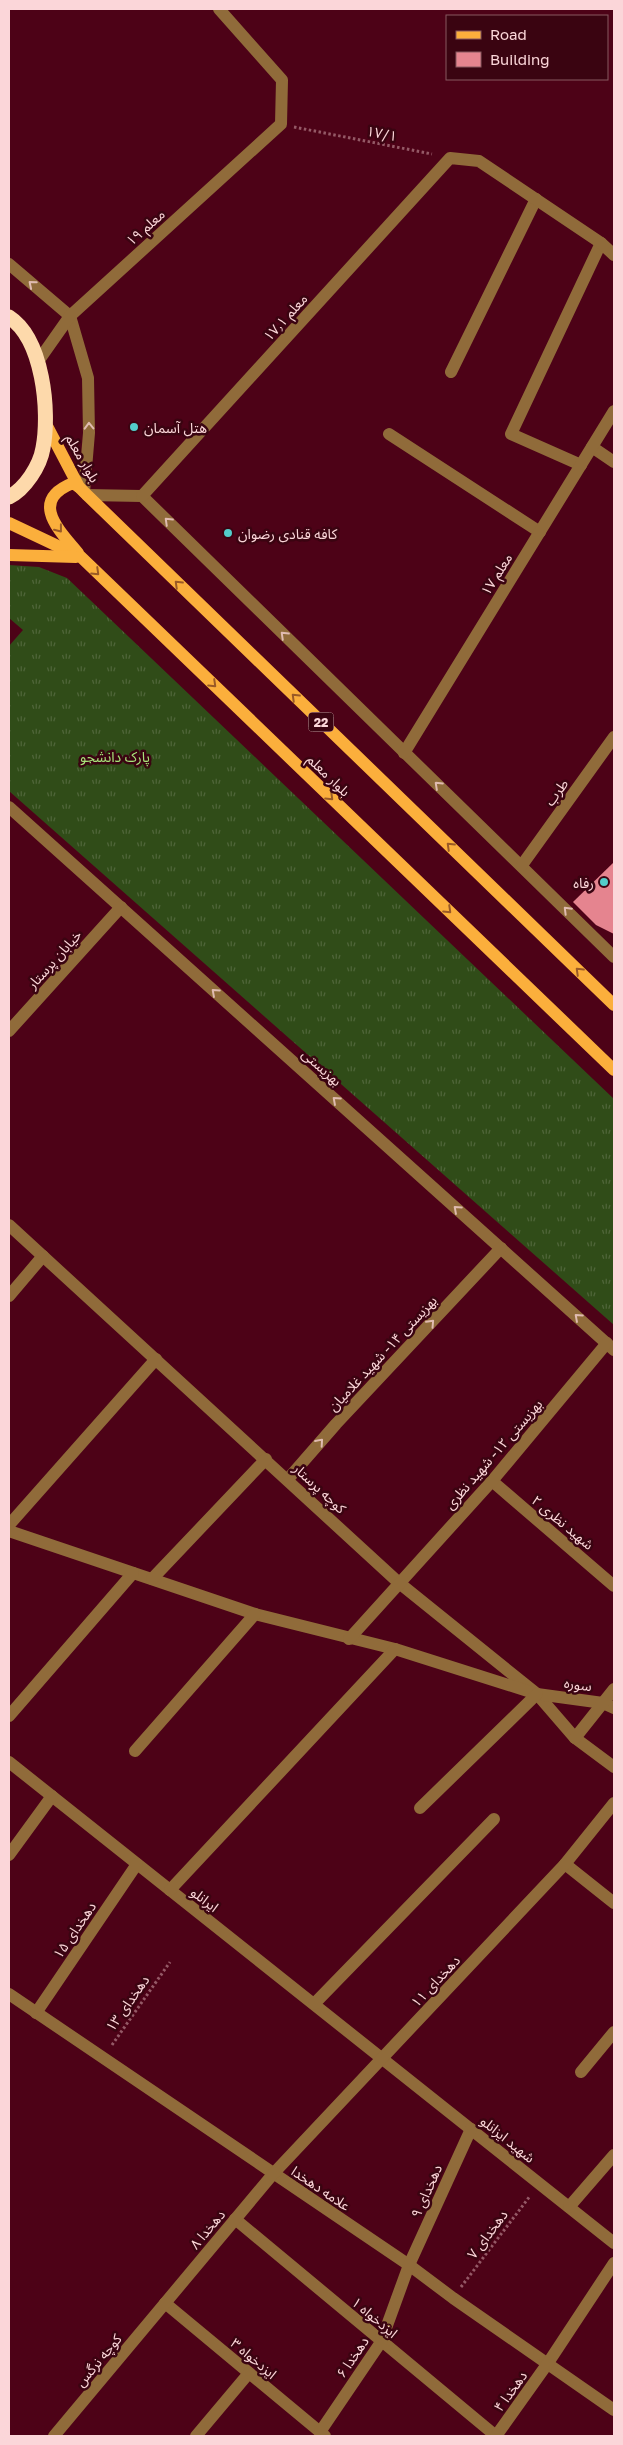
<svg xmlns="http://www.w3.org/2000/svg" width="623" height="2445" font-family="'Golos Text','Noto Sans Arabic',sans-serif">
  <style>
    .grass { fill: url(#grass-tufts) }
    .building { fill: #e5848f }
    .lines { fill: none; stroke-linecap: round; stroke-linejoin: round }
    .path { stroke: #945966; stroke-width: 3; stroke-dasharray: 2.5 2.5; stroke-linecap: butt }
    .minor { stroke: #906b3a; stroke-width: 12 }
    .major { stroke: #fbaf3c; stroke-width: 12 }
    .highway { stroke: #fdd9ab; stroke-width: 15 }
    .oneway { stroke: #e0bbb1 }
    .oneway2 { stroke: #9a5a26 }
    .poi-dot { fill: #53cdca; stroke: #3a0411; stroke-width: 2 }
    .labels { text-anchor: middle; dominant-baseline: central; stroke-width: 5; stroke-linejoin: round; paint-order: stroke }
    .shield { fill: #3a0411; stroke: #c1979d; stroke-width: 1 }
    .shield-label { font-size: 12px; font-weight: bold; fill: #fbd6d9 }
    .street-label { font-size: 14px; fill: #fbd6d9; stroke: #3a0411 }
    .poi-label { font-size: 14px; fill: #fbd6d9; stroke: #3a0411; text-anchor: start }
    .park-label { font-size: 14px; fill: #a7e37a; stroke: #3a0411 }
  </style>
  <defs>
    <pattern id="grass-tufts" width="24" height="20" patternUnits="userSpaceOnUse" patternTransform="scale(1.25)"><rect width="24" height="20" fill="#304c18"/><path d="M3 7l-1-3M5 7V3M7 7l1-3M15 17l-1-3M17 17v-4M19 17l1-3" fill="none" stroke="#4f6539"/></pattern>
  </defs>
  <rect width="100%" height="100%" fill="#4d0217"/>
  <!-- grass -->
  <polygon class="grass" points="9,565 39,567 67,578 614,1099 614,1325 9,791 9,646 23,630 9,618"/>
  <!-- building -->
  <polygon class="building" points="614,862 614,934 596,925 573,902"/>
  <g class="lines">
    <!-- path -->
    <g class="path">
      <polyline points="294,127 432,154"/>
      <polyline points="112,2045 170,1962"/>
      <polyline points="461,2287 530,2196"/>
    </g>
    <!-- minor -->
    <g class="minor">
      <polyline points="9,264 70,316 88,378 89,433 84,492"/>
      <polyline points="39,360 70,316 281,124 282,80 219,9"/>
      <polyline points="451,372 536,199"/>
      <polyline points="389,434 540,532"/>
      <polyline points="592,447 614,462"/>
      <polyline points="581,465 511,434 601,243"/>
      <polyline points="87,495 142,496 614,957"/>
      <polyline points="142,496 450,158 479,161 601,243 614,255"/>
      <polyline points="404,753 614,411"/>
      <polyline points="9,807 614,1350"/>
      <polyline points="522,865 614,737"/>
      <polyline points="9,1031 121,907"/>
      <polyline points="9,1225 398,1582 537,1694 575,1738 614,1767"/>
      <polyline points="9,1296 43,1256"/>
      <polyline points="288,1479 336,1424 501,1248"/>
      <polyline points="492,1481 614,1586"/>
      <polyline points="9,1525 156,1359"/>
      <polyline points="9,1531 255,1614 395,1649 537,1694 603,1703 614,1708"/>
      <polyline points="152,1579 266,1459"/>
      <polyline points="349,1639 492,1481 607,1343"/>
      <polyline points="9,1716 133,1573"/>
      <polyline points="575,1738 614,1689"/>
      <polyline points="135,1751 255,1614"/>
      <polyline points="9,1762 614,2243"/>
      <polyline points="420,1808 537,1694"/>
      <polyline points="9,1855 52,1796"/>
      <polyline points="565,1864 614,1903"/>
      <polyline points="170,1890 395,1649"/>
      <polyline points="9,1994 409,2265 453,2298 614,2410"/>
      <polyline points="314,2004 494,1819"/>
      <polyline points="36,2013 137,1864"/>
      <polyline points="581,2072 614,2032"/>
      <polyline points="569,2207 614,2155"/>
      <polyline points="235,2219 496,2436"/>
      <polyline points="165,2303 325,2436"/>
      <polyline points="320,2432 381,2342 409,2265 471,2129"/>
      <polyline points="54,2436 273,2174 565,1864 614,1803"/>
      <polyline points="196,2436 249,2373"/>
      <polyline points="496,2436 548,2363 614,2263"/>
    </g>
    <!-- major -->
    <g class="major">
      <polyline points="46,424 79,487 87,495 614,1005"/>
      <polyline points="9,523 81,557 614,1070"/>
      <path d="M78 553C60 531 28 501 73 483L79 487"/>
      <polyline points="9,555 76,557"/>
    </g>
    <!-- highway -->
    <path class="highway" d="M9 317C43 339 50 411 43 448 40 466 25 489 9 497"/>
  </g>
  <!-- one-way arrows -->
  <defs><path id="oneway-chevron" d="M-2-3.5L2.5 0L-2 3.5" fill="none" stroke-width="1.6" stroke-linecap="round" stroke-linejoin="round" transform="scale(1.25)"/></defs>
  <g class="oneway">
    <use href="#oneway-chevron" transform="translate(32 284) rotate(-140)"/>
    <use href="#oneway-chevron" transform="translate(89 426) rotate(-91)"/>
    <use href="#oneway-chevron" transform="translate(168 521) rotate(-136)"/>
    <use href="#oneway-chevron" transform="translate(284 635) rotate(-136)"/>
    <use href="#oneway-chevron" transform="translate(438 785) rotate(-137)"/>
    <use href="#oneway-chevron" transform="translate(567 910) rotate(-135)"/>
    <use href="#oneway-chevron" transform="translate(215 992) rotate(-138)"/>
    <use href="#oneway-chevron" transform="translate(336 1100) rotate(-138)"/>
    <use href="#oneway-chevron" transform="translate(457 1209) rotate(-138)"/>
    <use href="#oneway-chevron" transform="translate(578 1317) rotate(-138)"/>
    <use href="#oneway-chevron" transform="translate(431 1323) rotate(-47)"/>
    <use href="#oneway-chevron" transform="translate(320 1442) rotate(-49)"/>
  </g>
  <g class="oneway2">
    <use href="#oneway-chevron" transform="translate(59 529) rotate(52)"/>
    <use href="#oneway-chevron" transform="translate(96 572) rotate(44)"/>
    <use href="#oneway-chevron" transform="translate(178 584) rotate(-136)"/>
    <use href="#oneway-chevron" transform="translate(213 684) rotate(44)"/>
    <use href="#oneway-chevron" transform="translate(295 697) rotate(-136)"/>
    <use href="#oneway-chevron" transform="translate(330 797) rotate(44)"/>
    <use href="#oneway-chevron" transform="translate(450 846) rotate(-136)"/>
    <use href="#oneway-chevron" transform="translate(448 910) rotate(44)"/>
    <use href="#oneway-chevron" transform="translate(579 971) rotate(-136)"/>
  </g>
  <!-- markers -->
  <g class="poi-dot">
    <circle cx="134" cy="427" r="5"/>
    <circle cx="228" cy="533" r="5"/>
    <circle cx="604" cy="882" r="5"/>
  </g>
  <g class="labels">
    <!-- shield labels -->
    <rect class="shield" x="308.5" y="712.5" width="25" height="19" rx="4"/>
    <g class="shield-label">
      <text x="321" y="722">22</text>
    </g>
    <!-- street labels -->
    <g class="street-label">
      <text transform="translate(382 133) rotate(11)">۱۷/۱</text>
      <text transform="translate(145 227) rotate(-42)">معلم ۱۹</text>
      <text transform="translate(285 317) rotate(-48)">معلم ۱۷٫۱</text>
      <text transform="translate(83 458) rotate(60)">بلوار معلم</text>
      <text transform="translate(496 574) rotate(-58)">معلم ۱۷</text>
      <text transform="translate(329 775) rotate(44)">بلوار معلم</text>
      <text transform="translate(556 792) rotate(-54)">طرب</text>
      <text transform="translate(54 959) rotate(-48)">خیابان پرستار</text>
      <text transform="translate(322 1067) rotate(42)">بهزیستی</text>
      <text transform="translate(382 1353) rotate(-47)">بهزیستی ۱۴- شهید غلامیان</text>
      <text transform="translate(493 1454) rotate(-49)">بهزیستی ۱۲- شهید نظری</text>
      <text transform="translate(320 1488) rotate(43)">کوچه پرستار</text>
      <text transform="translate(563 1522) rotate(40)">شهید نظری ۲</text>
      <text transform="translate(578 1684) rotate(8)">سوره</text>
      <text transform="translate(205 1899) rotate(38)">ایرانلو</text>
      <text transform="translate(74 1930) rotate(-56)">دهخدای ۱۵</text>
      <text transform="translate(435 1981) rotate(-47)">دهخدای ۱۱</text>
      <text transform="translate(127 2003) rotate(-55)">دهخدای ۱۳</text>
      <text transform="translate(508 2139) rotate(39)">شهید ایزانلو</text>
      <text transform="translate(321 2188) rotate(34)">علامه دهخدا</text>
      <text transform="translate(426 2191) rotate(-66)">دهخدای ۹</text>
      <text transform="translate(207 2229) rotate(-50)">دهخدا ۸</text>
      <text transform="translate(487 2234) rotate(-53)">دهخدای ۷</text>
      <text transform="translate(375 2317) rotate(40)">ایزدخواه ۱</text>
      <text transform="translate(352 2357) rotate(-56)">دهخدا ۶</text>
      <text transform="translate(254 2358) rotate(40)">ایزدخواه ۳</text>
      <text transform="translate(98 2360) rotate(-50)">کوچه نرگس</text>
      <text transform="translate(510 2391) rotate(-54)">دهخدا ۴</text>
    </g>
    <!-- poi labels -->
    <g class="poi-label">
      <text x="144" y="427">هتل آسمان</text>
      <text x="238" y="533">کافه قنادی رضوان</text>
      <text x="594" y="882" text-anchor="end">رفاه</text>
    </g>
    <!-- park labels -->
    <g class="park-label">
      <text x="115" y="756">پارک دانشجو</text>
    </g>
  </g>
  <!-- border -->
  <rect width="623" height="2445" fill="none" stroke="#fbd6d9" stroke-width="20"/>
  <!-- legend -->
  <rect x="446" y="15" width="162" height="65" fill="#3a0411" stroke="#875861"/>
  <rect x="456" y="31" width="25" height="8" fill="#fbaf3c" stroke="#875861"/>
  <text x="490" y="40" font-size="15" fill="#fbd6d9">Road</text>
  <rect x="456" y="52" width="25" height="15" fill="#e5848f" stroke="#875861"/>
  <text x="490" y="65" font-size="15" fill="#fbd6d9">Building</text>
</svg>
